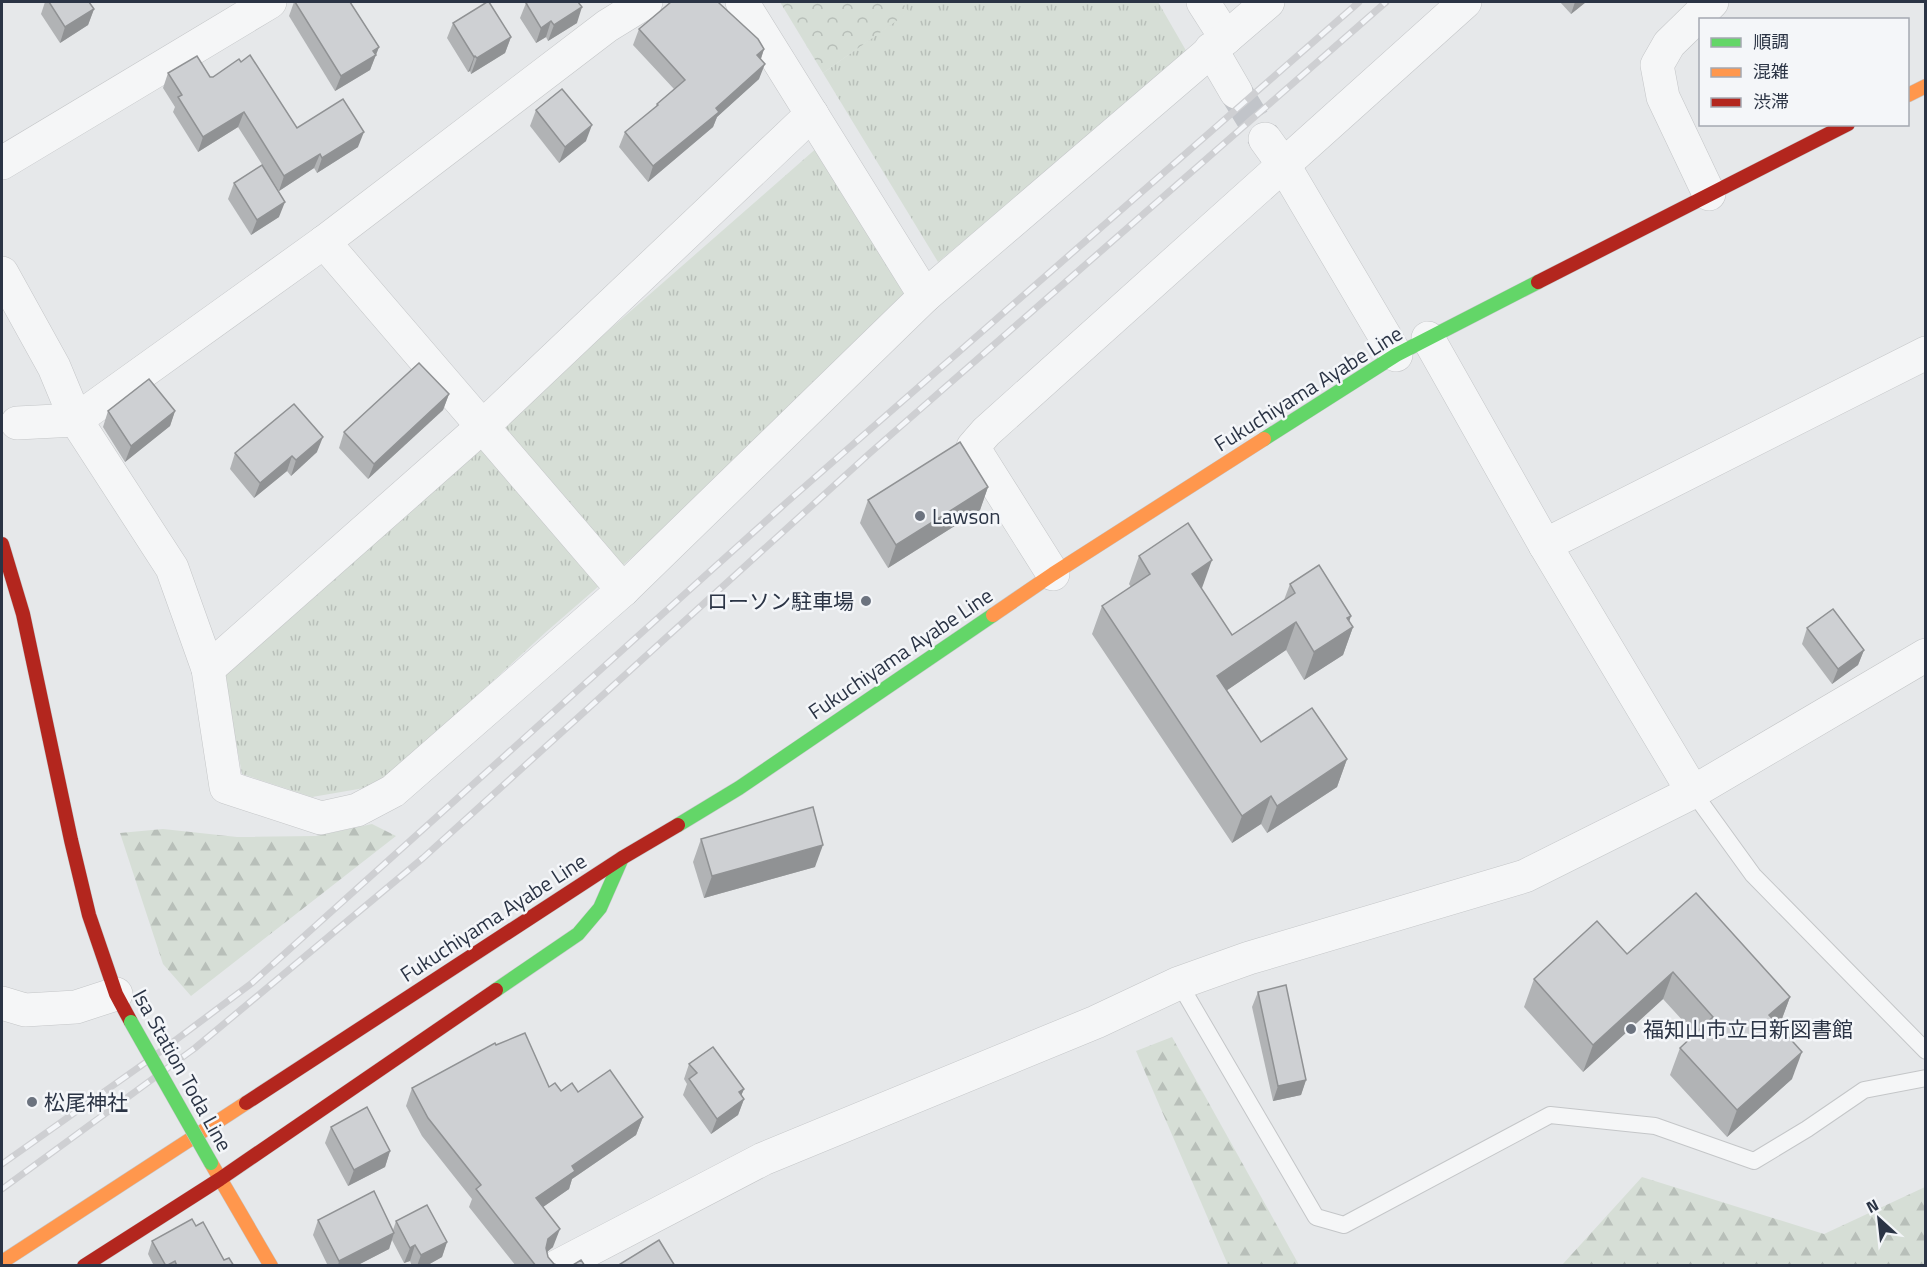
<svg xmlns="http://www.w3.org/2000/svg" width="1927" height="1267" font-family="'Titillium Web','Noto Sans JP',sans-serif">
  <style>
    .grass { fill: url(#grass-tufts) }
    .forest { fill: url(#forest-firs) }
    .park { fill: url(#park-crowns) }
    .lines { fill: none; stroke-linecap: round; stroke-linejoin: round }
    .street-tunnel { stroke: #c1c4c9; stroke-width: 33; stroke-dasharray: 33 16; stroke-linecap: butt }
    .lane-casing { stroke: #c4c6c8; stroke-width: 18 }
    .street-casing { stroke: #c4c6c8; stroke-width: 34 }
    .fast-casing { stroke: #c4c6c8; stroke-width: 15 }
    .slow-casing { stroke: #c4c6c8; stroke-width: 15 }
    .jam-casing { stroke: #c4c6c8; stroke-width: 15 }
    .lane { stroke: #f5f6f7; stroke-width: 16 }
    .street { stroke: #f5f6f7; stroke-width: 33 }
    .fast { stroke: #63d668; stroke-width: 14 }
    .slow { stroke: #ff974d; stroke-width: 14 }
    .jam { stroke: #b3261e; stroke-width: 14 }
    .rail-casing { stroke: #cecfd2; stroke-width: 7 }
    .rail { stroke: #f4f6f9; stroke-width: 4.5; stroke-dasharray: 14; stroke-linecap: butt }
    .fast-bridge-casing { stroke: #c4c6c8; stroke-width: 15; stroke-linecap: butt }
    .fast-bridge { stroke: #63d668; stroke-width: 14 }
    .wall { fill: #b1b3b5 }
    .shaded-wall { fill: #909294 }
    .building { fill: #ced0d3; stroke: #909294; stroke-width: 1.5 }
    .poi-dot { fill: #6c737f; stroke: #f4f6f9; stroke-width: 2 }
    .labels { text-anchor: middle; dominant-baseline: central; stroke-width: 5; stroke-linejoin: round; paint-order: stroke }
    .street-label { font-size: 21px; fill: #2b3445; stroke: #f4f6f9 }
    .poi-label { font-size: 21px; fill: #2b3445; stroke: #f4f6f9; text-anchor: start }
  </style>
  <defs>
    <pattern id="grass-tufts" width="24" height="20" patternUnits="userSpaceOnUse" patternTransform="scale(1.5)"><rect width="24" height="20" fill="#d6ded6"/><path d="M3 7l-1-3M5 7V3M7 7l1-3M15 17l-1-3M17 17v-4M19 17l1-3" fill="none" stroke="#b8bfb9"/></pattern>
    <pattern id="forest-firs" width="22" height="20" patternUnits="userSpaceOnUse" patternTransform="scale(1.5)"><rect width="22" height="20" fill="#d6ded6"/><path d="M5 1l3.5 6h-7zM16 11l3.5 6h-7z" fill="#b8bfb9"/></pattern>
    <pattern id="park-crowns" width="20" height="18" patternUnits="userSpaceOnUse" patternTransform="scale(1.5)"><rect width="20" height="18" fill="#d6ded6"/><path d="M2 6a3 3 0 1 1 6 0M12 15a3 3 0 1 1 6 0" fill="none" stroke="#b8bfb9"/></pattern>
  </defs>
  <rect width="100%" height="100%" fill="#e6e8ea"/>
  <!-- grass -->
  <g class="grass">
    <polygon points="902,2 1158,2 1188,54 938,262 823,73 908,12"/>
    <polygon points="819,146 923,304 546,632 395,771 376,786 312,797 242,774 222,669"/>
  </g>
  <!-- forest -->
  <g class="forest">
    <polygon points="372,824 396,836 191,996 163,964 120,833 163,829 237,837 316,836"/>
    <polygon points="1172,1037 1299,1265 1228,1265 1136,1051"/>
    <polygon points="1642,1177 1824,1234 1925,1187 1925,1265 1562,1265"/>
  </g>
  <!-- park -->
  <polygon class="park" points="780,2 902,2 909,12 823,73"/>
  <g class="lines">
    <!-- street-tunnel -->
    <polyline class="street-tunnel" points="1236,92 1265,139"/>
    <defs>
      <g id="lane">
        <polyline points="1693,792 1753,875 1926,1051"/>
        <polyline points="1179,983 1316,1217 1344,1225 1550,1115 1655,1126 1754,1161 1807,1129 1864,1090 1926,1078"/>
      </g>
      <g id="street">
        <polyline points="742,2 925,296"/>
        <polyline points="1203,2 1226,38"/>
        <polyline points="1211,49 1236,92"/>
        <polyline points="1265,139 1283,164 1396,355"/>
        <polyline points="2,163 270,2"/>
        <polyline points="1709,194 1663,97 1657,65 1669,44 1712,2"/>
        <polyline points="324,242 623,590"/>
        <polyline points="2,273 54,367 76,420 172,568 208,669 226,787 321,818 357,810 393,791 623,590 925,296 1268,2"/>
        <polyline points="1428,338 1545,545 1693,792"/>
        <polyline points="17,423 76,420 324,242 607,26 646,2"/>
        <polyline points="1545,545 1926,353"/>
        <polyline points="1053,574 973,447 986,432 1465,2"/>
        <polyline points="208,669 483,426 812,114"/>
        <polyline points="2,1003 25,1010 76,1007 116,994"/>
        <polyline points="558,1266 763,1159 1096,1022 1179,983 1249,958 1525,876 1693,792 1926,655"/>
      </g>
      <g id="fast">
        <polyline points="1264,439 1396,355 1538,282"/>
        <polyline points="678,825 739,788 993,615"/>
        <polyline points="496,990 578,934 600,908 622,858"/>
      </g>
      <g id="slow">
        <polyline points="1908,95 1926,86"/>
        <polyline points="993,615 1053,574 1264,439"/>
        <polyline points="211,1163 271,1266"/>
        <polyline points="2,1262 246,1103"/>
      </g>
      <g id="jam">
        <polyline points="1538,282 1848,124"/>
        <polyline points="2,544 23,614 71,840 89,915 116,994 131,1022"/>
        <polyline points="246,1103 622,858 678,825"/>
        <polyline points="84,1266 220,1179 496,990"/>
      </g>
    </defs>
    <!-- lane casing -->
    <use href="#lane" class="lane-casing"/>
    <!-- street casing -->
    <use href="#street" class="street-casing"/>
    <!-- fast casing -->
    <use href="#fast" class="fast-casing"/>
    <!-- slow casing -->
    <use href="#slow" class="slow-casing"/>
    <!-- jam casing -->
    <use href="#jam" class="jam-casing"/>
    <!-- lane -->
    <use href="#lane" class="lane"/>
    <!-- street -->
    <use href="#street" class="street"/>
    <!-- fast -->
    <use href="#fast" class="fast"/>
    <!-- slow -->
    <use href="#slow" class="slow"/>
    <!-- jam -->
    <use href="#jam" class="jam"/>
    <defs>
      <g id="rail">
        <polyline points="2,1164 149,1060 252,983 787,502 1359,2"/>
        <polyline points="2,1189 195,1048 423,858 870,453 1386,2"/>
      </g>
    </defs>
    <!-- rail casing -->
    <use href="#rail" class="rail-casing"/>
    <!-- rail -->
    <use href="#rail" class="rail"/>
    <defs>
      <polyline id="fast-bridge" points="131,1022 211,1163"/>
    </defs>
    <!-- fast-bridge casing -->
    <use href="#fast-bridge" class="fast-bridge-casing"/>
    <!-- fast-bridge -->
    <use href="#fast-bridge" class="fast-bridge"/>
  </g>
  <!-- wall -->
  <g class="wall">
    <polygon points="45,2 49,2 94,9 88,25 60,43 41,14"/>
    <polygon points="294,2 350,2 379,47 370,70 335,91 289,16"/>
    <polygon points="1560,2 1586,2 1571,14"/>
    <polygon points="526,3 577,23 548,41 546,37 536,43 520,18"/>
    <polygon points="723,6 764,49 761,59 759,79 717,117 713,127 648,182 619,147 625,132 656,107 657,104 674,89 633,45 639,29"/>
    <polygon points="453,23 511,37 505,53 471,74 470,71 468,72 447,38"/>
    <polygon points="168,73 210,77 297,128 358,147 317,173 314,168 279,191 238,127 198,152 173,112 175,107 163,88"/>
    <polygon points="536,110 586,141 559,163 530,126"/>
    <polygon points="234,183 279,217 251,235 228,199"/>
    <polygon points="449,394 443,410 368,479 339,448 344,432"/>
    <polygon points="108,411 175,411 170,426 125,462 103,427"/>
    <polygon points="317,452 291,476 287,471 254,498 230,469 235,453"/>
    <polygon points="988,487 980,510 888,568 860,523 868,500"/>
    <polygon points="1139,556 1202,588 1201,588 1232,635 1284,600 1290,584 1351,616 1349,621 1353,627 1343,655 1304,680 1286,650 1227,690 1261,742 1347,759 1337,787 1267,833 1261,824 1232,843 1092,634 1102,606 1131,587 1129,584"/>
    <polygon points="1807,628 1864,650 1858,665 1832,684 1802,644"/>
    <polygon points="701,839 815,867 704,898 693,862"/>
    <polygon points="1627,954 1790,997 1780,1024 1778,1026 1792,1079 1727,1137 1670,1075 1680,1048 1695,1034 1663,999 1583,1072 1524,1007 1534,979"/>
    <polygon points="1258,992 1306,1080 1301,1095 1273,1101 1252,1007"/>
    <polygon points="496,1045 549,1087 561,1091 578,1092 643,1117 636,1135 572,1179 569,1189 543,1207 553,1247 547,1252 548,1257 554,1264 559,1266 516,1266 469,1207 472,1199 422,1136 406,1106 412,1088"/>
    <polygon points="689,1064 744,1089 741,1095 744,1099 738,1115 711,1134 683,1095 687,1084 684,1079"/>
    <polygon points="331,1127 390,1151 385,1167 348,1186 325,1143"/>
    <polygon points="318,1220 393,1230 396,1221 447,1242 442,1257 426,1266 412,1266 410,1261 404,1263 392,1240 389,1249 356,1266 328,1266 313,1235"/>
    <polygon points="196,1226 224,1260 234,1266 154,1266 148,1254 152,1241"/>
  </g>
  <!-- shaded-wall -->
  <g class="shaded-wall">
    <polygon points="1575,2 1586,2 1571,14"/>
    <polygon points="582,7 577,23 548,41 554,25"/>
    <polygon points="94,9 88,25 60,43 65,27"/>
    <polygon points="551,21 546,37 536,43 541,28"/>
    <polygon points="511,37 505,53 471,74 477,58"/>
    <polygon points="379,47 370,70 335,91 341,76"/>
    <polygon points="764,49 759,64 757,55"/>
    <polygon points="475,56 470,71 468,72 474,57"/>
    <polygon points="765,64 759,79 717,117 713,127 648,182 653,166 716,108"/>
    <polygon points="244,112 238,127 198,152 203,137"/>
    <polygon points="592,125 586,141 559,163 565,147"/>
    <polygon points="364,132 358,147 317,173 322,158"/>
    <polygon points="320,154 314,168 279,191 284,176"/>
    <polygon points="285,202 279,217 251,235 257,220"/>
    <polygon points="449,394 443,410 368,479 374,464"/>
    <polygon points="175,411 170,426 125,462 131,446"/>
    <polygon points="323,437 317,452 291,476 296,460"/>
    <polygon points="292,456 287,471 254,498 260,483"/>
    <polygon points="988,487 980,510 888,568 896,545"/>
    <polygon points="1212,560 1202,588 1182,601 1192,574"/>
    <polygon points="1351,616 1345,633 1353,627 1343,655 1304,680 1314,652 1347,618"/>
    <polygon points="1296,622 1286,650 1207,704 1217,676"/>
    <polygon points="1864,650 1858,665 1832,684 1838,669"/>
    <polygon points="1347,759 1337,787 1267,833 1277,806"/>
    <polygon points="1271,796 1261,824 1232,843 1242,816"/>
    <polygon points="823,845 815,867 704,898 712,876"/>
    <polygon points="1673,972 1663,999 1583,1072 1593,1045"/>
    <polygon points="1790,997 1780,1024 1759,1043 1769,1015"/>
    <polygon points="1802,1052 1792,1079 1727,1137 1737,1110"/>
    <polygon points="1306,1080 1301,1095 1273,1101 1278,1086"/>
    <polygon points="744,1089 738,1103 744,1099 738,1115 711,1134 717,1119 739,1092"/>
    <polygon points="643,1117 636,1135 572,1179 569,1189 530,1216 536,1198 572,1166"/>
    <polygon points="390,1151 385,1167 348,1186 354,1170"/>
    <polygon points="560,1229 553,1247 542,1256 548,1239"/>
    <polygon points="394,1233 389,1249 356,1266 338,1266 339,1261"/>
    <polygon points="447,1242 442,1257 426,1266 417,1266 421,1255"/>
    <polygon points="415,1245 410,1261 404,1263 410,1248"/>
  </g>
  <!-- building -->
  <g class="building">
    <polygon points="49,2 89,2 94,9 65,27"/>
    <polygon points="295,2 350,2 379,47 373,51 376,55 341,76"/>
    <polygon points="487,2 489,2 511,37 477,58 475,56 474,57 453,23"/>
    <polygon points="528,2 578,2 582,7 554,25 551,21 541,28 526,3"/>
    <polygon points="671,2 721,2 719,3 758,39 764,49 757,55 765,64 716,108 719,112 653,166 625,132 658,105 657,104 685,80 639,29"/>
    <polygon points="250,55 297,128 343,99 364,132 322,158 320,154 284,176 244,112 203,137 178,97 182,95 168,73 197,56 210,77 213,77 239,59 241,62"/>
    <polygon points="562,89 592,125 565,147 536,110"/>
    <polygon points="262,165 285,202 257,220 234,183"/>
    <polygon points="419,363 449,394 374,464 344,432"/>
    <polygon points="149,379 175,411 131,446 108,411"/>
    <polygon points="294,404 323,437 296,460 292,456 260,483 235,453"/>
    <polygon points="960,442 988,487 896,545 868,500"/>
    <polygon points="1188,523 1212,560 1192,574 1232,635 1295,593 1290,584 1319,565 1351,616 1347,618 1353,627 1314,652 1296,622 1217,676 1261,742 1312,708 1347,759 1277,806 1271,796 1242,816 1102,606 1150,574 1139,556"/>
    <polygon points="1833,609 1864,650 1838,669 1807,628"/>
    <polygon points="813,807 823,845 712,876 701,839"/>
    <polygon points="1696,893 1790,997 1769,1015 1802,1052 1737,1110 1680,1048 1713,1017 1673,972 1593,1045 1534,979 1597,921 1627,954"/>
    <polygon points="1286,985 1306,1080 1278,1086 1258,992"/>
    <polygon points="525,1033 549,1087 555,1083 561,1091 572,1083 578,1092 610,1070 643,1117 572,1166 575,1171 536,1198 560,1229 548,1239 546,1248 548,1257 554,1264 559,1266 536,1266 476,1189 481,1185 428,1118 412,1088 495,1043 496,1045"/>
    <polygon points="713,1047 744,1089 739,1092 744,1099 717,1119 689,1079 697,1073 689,1064"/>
    <polygon points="367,1107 390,1151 354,1170 331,1127"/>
    <polygon points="374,1191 394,1233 339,1261 318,1220"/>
    <polygon points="427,1205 447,1242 421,1255 415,1245 410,1248 396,1221"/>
    <polygon points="192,1219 196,1226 203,1222 224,1260 229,1258 234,1266 177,1266 175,1261 166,1266 152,1241"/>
    <polygon points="659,1240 675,1266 617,1266"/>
    <polygon points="581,1260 585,1266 570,1266 573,1265"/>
  </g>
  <!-- markers -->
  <g class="poi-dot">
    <circle cx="920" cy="516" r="6"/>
    <circle cx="866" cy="601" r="6"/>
    <circle cx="1631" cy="1029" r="6"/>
    <circle cx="32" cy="1102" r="6"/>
  </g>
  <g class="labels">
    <!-- street labels -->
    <g class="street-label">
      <text transform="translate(1308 388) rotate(-32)">Fukuchiyama Ayabe Line</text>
      <text transform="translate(900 653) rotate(-34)">Fukuchiyama Ayabe Line</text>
      <text transform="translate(493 917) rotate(-33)">Fukuchiyama Ayabe Line</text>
      <text transform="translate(183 1070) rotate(61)">Isa Station Toda Line</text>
    </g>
    <!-- poi labels -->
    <g class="poi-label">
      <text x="932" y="516">Lawson</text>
      <text x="854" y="601" text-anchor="end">ローソン駐車場</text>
      <text x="1643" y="1029">福知山市立日新図書館</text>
      <text x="44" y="1102">松尾神社</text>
    </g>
  </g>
  <!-- border -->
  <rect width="1927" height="1267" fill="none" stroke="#2b3445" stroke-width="6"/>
  <!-- legend -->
  <rect x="1699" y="18" width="210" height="108" fill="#f4f6f9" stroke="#a4a8b1" stroke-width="1.5"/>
  <rect x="1711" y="38" width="30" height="9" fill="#63d668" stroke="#a4a8b1" stroke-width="1.5"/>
  <text x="1753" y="48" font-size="18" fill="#2b3445">順調</text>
  <rect x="1711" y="68" width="30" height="9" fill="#ff974d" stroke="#a4a8b1" stroke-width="1.5"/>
  <text x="1753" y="78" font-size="18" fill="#2b3445">混雑</text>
  <rect x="1711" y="98" width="30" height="9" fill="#b3261e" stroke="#a4a8b1" stroke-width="1.5"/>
  <text x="1753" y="108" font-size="18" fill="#2b3445">渋滞</text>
  <!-- north arrow -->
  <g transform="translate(1879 1219) rotate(333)" stroke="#f4f6f9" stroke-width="4.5" paint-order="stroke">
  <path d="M0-4.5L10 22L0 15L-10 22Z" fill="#2b3445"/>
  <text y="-9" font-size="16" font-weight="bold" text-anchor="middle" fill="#2b3445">N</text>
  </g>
</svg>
